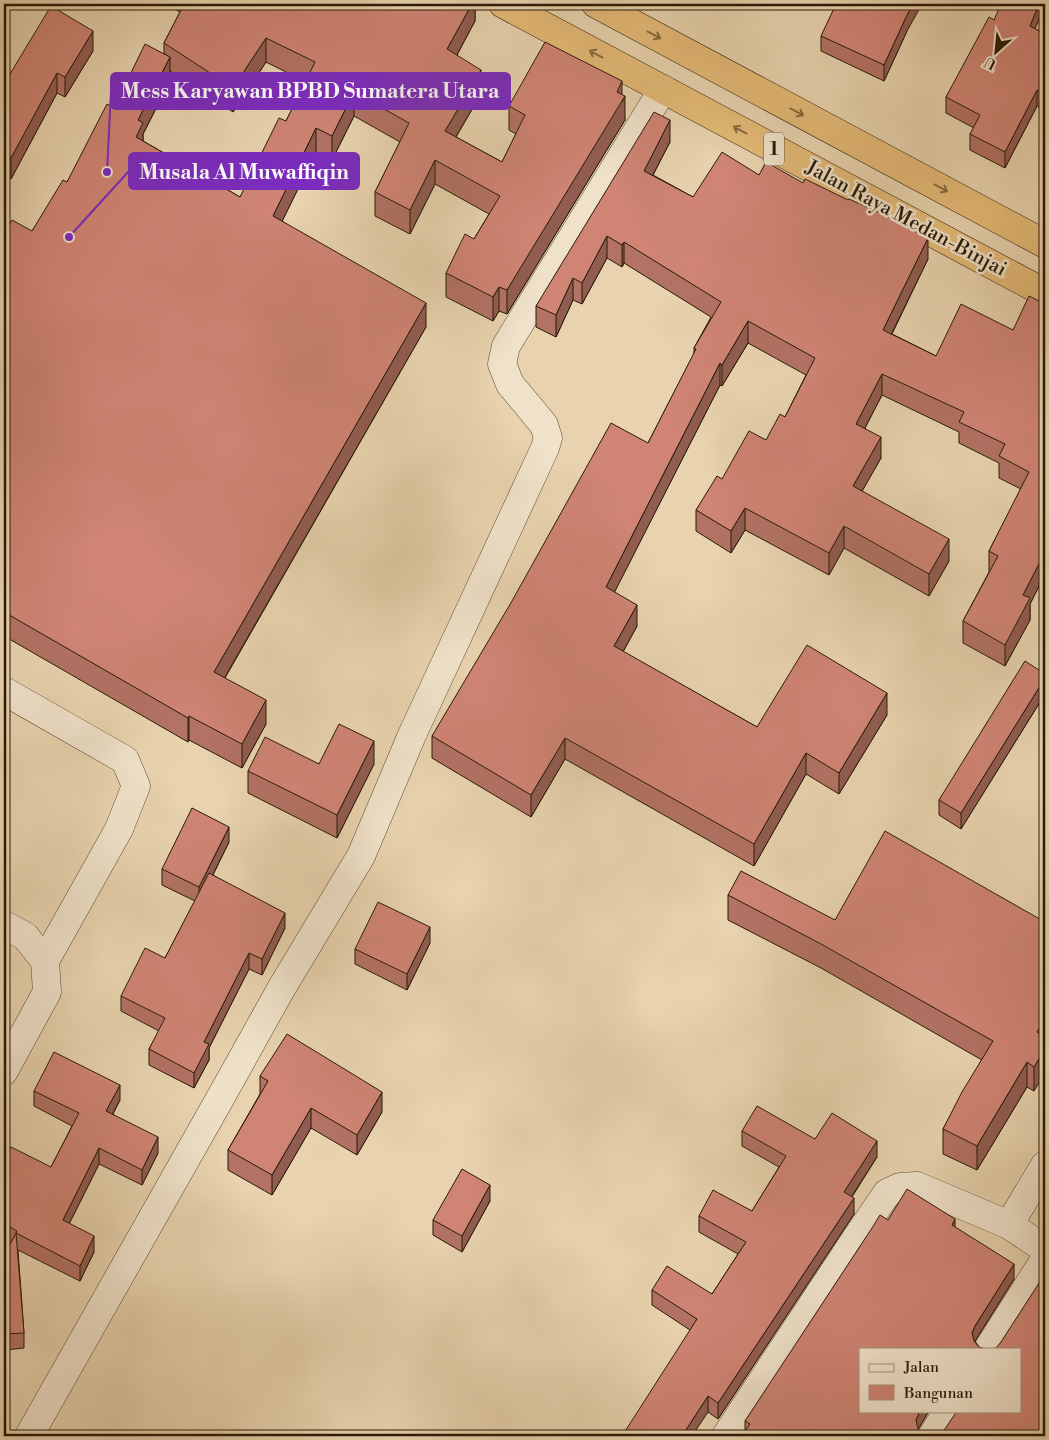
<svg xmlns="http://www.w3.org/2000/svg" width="1049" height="1440" font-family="'Libre Bodoni',serif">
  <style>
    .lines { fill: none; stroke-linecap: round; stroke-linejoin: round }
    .minor-casing { stroke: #584831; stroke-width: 29 }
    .trunk-casing { stroke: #281a07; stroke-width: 29 }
    .minor { stroke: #f0e2ca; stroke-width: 28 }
    .trunk { stroke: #e4ba77; stroke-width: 28 }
    .wall { fill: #b27264; stroke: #281a07; fill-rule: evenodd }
    .shaded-wall { fill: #915c51; stroke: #281a07 }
    .building { fill: #cf8474; stroke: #281a07 }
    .oneway { stroke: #866a3f }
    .labels { text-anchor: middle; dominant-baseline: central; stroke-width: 5; stroke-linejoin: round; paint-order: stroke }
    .shield { fill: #f0e2ca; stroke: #645642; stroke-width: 1 }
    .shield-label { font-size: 19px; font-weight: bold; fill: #281a07 }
    .street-label { font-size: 20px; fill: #281a07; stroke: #f0e2ca }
    .leader { fill: none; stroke: #7b2cbf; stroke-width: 2 }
    .callout-dot { fill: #7b2cbf; stroke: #f0e2ca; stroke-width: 2 }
    .callout { fill: #7b2cbf; stroke: #7b2cbf; stroke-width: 2 }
    .callout-label { font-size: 21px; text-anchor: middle; font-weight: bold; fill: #fff }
  </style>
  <rect width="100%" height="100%" fill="#e8d3ae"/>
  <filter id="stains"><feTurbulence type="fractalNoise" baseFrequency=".004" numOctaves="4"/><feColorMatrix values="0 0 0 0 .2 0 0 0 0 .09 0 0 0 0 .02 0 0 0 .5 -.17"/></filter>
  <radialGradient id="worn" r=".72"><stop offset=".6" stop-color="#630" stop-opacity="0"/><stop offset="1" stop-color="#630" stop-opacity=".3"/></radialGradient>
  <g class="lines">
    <defs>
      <g id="minor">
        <polyline points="4,691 125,760 136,786 119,829 45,961"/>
        <polyline points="4,925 25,936 45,961 47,992 4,1071"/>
        <polyline points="1009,1225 1045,1165"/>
        <polyline points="988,1349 1045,1259"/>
        <polyline points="29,1436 222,1095 281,989 361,856 412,735 545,448 548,438 544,425 510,384 502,364 506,346 663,89"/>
        <polyline points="726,1436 859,1234 887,1193 900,1187 917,1186 1009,1225 1045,1249"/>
        <polyline points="932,1436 948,1411"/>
      </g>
      <g id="trunk">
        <polyline points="503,4 1045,293"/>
        <polyline points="596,4 1045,244"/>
      </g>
    </defs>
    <!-- minor casing -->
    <use href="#minor" class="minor-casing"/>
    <!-- trunk casing -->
    <use href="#trunk" class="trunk-casing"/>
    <!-- minor -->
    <use href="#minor" class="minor"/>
    <!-- trunk -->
    <use href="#trunk" class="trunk"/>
  </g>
  <!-- wall -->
  <g class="wall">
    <path d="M169 4H287L296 10 475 4V21L457 55 481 94 456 137 502 162 516 134 509 130V106L622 95 625 120 507 314 499 311 493 321 446 297V273L474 239 489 214 435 184 410 234 375 216V192L400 142 354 116 332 160 316 152 282 221 426 327 225 678 266 724 242 768 189 740 188 742 4 636V234L32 231 67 182 114 108 164 54V43L180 12 169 6ZM266 62 306 82 286 121 240 197 143 141V134L170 81V71L233 112Z"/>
    <polygon points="994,20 1035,29 1045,34 1045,111 1037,106 1005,168 970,150 970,134 974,128 946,113 946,97"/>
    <polygon points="907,31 884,81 821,51 821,36"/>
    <polygon points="93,51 65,97 57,93 11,179 4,175 4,71 10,74"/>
    <polygon points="670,142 653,175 693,197 759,175 928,259 892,334 936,356 1013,330 1045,304 1045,574 1030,604 1030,620 1005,666 963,643 963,621 989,572 989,551 1021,489 999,478 999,463 959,443 959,432 882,395 865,428 881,458 862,491 949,561 929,596 844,548 829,575 745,530 731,553 696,531 696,510 722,479 766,440 785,417 806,375 748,343 722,386 720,385 614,592 637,626 623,652 757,727 887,715 839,794 806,774 754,866 565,759 531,817 432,758 432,736 648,443 694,354 694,348 711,317 624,263 622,267 607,258 582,304 573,300 556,337 536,327 536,306"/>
    <polygon points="1045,674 1045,694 961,829 939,815 939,800"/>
    <polygon points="319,764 374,764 337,838 248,793 248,771"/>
    <polygon points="229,842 213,875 285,928 262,975 249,969 209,1048 209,1060 194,1088 149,1065 149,1049 159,1031 121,1011 121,996 165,958 195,901 162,885 162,869"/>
    <polygon points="728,895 835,920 1045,922 1034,1091 1027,1087 977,1170 943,1154 943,1129 982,1060 821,968 728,920"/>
    <polygon points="430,943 407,990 355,964 355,949"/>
    <polygon points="260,1076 382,1112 357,1155 311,1128 272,1195 228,1170 228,1150 260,1094"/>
    <polygon points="34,1091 120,1100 113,1114 158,1153 142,1185 99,1164 69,1224 94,1252 80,1281 18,1250 24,1333 24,1348 6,1350 6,1361 4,1361 4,1256 10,1243 4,1240 4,1161 51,1167 72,1126 34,1106"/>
    <polygon points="742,1131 815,1139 877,1157 852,1197 854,1214 718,1419 708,1412 690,1330 652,1305 652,1290 712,1294 738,1254 699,1232 699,1216 752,1211 779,1167 742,1146"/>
    <polygon points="490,1201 462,1252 433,1235 433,1220"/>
    <polygon points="888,1220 955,1227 1014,1279 975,1341 979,1347 860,1411 929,1411 918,1429 745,1432 745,1421"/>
  </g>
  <!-- shaded-wall -->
  <g class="shaded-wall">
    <polygon points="472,4 475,4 475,21 447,73 447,49"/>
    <polygon points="913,4 922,4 907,31 884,81 884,65 907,15"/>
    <polygon points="1039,4 1045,4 1030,42 1030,26"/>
    <polygon points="93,31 93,51 65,97 65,77"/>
    <polygon points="266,38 266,62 233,112 233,88"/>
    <polygon points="170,57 170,81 143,134 143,147 136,137 138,120"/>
    <polygon points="481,70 481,94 445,155 445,131"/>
    <polygon points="57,73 57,93 11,179 11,158"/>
    <polygon points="622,81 622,102 625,96 625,120 507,314 507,290"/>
    <polygon points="1037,90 1037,106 1005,168 1005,152"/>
    <polygon points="354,92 354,116 332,160 332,136"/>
    <polygon points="670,120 670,142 644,192 644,171"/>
    <polygon points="316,128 316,152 273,240 273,216"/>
    <polygon points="435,160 435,184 410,234 410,210"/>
    <polygon points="607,236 607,258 582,304 582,283"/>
    <polygon points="928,238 928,259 883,351 883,330"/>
    <polygon points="624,242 624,263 622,267 622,245"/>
    <polygon points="573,278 573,300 556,337 556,315"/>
    <polygon points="499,287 499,311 493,321 493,297"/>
    <polygon points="426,303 426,327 214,696 214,672"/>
    <polygon points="748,321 748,343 722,386 722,365"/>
    <polygon points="720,363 720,385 606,609 606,587"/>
    <polygon points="882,374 882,395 856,445 856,424"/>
    <polygon points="881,437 881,458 853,507 853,486"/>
    <polygon points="745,508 745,530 731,553 731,531"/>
    <polygon points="844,526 844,548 829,575 829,553"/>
    <polygon points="949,539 949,561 929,596 929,574"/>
    <polygon points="1045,552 1045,574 1030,604 1030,620 1005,666 1005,645 1023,595"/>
    <polygon points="637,605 637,626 614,668 614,646"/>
    <polygon points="1045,678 1045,694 961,829 961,813"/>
    <polygon points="887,693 887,715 839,794 839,773"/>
    <polygon points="266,700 266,724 242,768 242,744"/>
    <polygon points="189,716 189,740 188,742 188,718"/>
    <polygon points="565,738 565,759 531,817 531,795"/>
    <polygon points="374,741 374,764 337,838 337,815"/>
    <polygon points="806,753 806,774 754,866 754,844"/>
    <polygon points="229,827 229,842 199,903 199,887"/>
    <polygon points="285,913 285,928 262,975 262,959"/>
    <polygon points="430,927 430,943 407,990 407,974"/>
    <polygon points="249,953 249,969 209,1048 209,1060 194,1088 194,1073 204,1042"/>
    <polygon points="1045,1019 1045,1044 1037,1032"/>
    <polygon points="1045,1049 1045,1073 1034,1091 1034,1067"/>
    <polygon points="1027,1062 1027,1087 977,1170 977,1146"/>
    <polygon points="120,1085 120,1100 106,1126 106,1111"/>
    <polygon points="382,1092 382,1112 357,1155 357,1135"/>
    <polygon points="311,1108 311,1128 272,1195 272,1175"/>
    <polygon points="158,1137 158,1153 142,1185 142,1170"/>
    <polygon points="877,1141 877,1157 844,1208 844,1192"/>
    <polygon points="99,1148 99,1164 63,1236 63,1220"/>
    <polygon points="490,1185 490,1201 462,1252 462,1236"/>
    <polygon points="854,1198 854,1214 718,1419 718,1403"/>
    <polygon points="955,1219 955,1234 952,1225"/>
    <polygon points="94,1236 94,1252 80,1281 80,1266"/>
    <polygon points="1014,1264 1014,1279 975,1341 972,1348 972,1333 975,1326"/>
    <polygon points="708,1396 708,1412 692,1436 682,1436"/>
    <polygon points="920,1411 929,1411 919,1428 916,1435 916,1420"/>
  </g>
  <!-- building -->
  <g class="building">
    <polygon points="184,4 287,4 296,10 300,4 472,4 447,49 481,70 445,131 502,162 525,115 509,106 545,42 622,81 617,92 625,96 507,290 499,287 493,297 446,273 465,234 474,239 500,196 435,160 410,210 375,192 409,123 354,92 332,136 316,128 273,216 426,303 214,672 266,700 242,744 189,716 188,718 4,612 4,234 12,220 32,231 63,180 67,182 107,104 114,108 145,44 170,57 138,120 143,123 136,137 240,197 279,118 286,121 315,62 266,38 233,88 164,43"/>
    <polygon points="836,4 913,4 907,15 884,65 821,36"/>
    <polygon points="1001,4 1039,4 1030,26 1045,34 1045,94 1037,90 1005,152 970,134 980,115 946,97 989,17 994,20"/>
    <polygon points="51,6 93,31 65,77 57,73 11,158 4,154 4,71 10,74"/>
    <polygon points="654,112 670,120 644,171 693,197 722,152 759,175 766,162 803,183 805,179 848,200 849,199 876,211 928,238 883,330 936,356 961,304 1013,330 1029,296 1045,304 1045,552 1023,595 1030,598 1005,645 963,621 998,556 989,551 1029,472 999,456 1005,444 959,422 964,412 882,374 856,424 881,437 853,486 949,539 929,574 844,526 829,553 745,508 731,531 696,510 717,476 722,479 749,431 766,440 780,414 785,417 815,358 748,321 722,365 720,363 606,587 637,605 614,646 757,727 807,645 887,693 839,773 806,753 754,844 565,738 531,795 432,736 512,601 611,423 648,443 696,349 694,348 721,302 624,242 622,245 607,236 582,283 573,278 556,315 536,306"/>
    <polygon points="1025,661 1045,674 1045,678 961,813 939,800"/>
    <polygon points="339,724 374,741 337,815 248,771 265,737 319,764"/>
    <polygon points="192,808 229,827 199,887 162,869"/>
    <polygon points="885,831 1045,922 1045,1019 1037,1032 1045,1037 1045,1049 1034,1067 1027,1062 977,1146 943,1129 962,1092 993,1041 821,944 728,895 741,871 835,920"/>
    <polygon points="209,873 285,913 262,959 249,953 204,1042 209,1044 194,1073 149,1049 165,1018 121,996 145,948 165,958"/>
    <polygon points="378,902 430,927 407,974 355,949"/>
    <polygon points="287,1034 382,1092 357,1135 311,1108 272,1175 228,1150 268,1081 260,1076"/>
    <polygon points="54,1052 120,1085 106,1111 158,1137 142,1170 99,1148 63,1220 94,1236 80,1266 16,1233 24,1333 5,1334 6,1345 4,1345 4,1256 17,1231 4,1224 4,1161 11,1147 51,1167 79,1113 34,1091"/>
    <polygon points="757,1106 815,1139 832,1113 877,1141 844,1192 854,1198 718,1403 708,1396 682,1436 622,1436 697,1319 652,1290 667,1266 712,1294 746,1242 699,1216 713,1190 752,1211 786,1156 742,1131"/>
    <polygon points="462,1169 490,1185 462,1236 433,1220"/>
    <polygon points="907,1189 955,1219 952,1225 1014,1264 975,1326 972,1333 974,1341 979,1347 985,1349 860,1349 860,1411 920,1411 916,1420 918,1429 923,1434 930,1436 742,1436 750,1424 745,1421 872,1228 880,1215 888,1220"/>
    <polygon points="1045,1276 1045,1436 932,1436 939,1435 945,1429 957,1411 1020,1411 1020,1349 990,1349 996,1348 1001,1342 1041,1280 1042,1281"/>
  </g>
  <!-- one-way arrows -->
  <defs><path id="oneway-shaft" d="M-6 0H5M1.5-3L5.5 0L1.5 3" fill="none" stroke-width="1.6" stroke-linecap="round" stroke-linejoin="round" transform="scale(1.25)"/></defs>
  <g class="oneway">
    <use href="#oneway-shaft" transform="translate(654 35) rotate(28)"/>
    <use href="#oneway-shaft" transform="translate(596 54) rotate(-152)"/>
    <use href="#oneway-shaft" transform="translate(797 112) rotate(28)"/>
    <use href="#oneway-shaft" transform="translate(740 130) rotate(-152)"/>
    <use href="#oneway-shaft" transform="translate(941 188) rotate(28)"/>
  </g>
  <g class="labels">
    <!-- shield labels -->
    <rect class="shield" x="764" y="132.5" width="20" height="33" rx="4"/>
    <g class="shield-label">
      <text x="774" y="149">1</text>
    </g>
    <!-- street labels -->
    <g class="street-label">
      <text transform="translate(906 219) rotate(28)">Jalan Raya Medan-Binjai</text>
    </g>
  </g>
  <!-- callouts -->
  <path class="leader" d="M107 172L111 91M69 237L129 171"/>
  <g class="callout-dot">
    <circle cx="107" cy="172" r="5"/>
    <circle cx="69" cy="237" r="5"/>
  </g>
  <g class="callout">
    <rect x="111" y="73" width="399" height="36" rx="5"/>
    <rect x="129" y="153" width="230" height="36" rx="5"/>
  </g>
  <g class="callout-label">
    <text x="310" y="98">Mess Karyawan BPBD Sumatera Utara</text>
    <text x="244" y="179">Musala Al Muwaffiqin</text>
  </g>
  <!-- margin -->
  <rect width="1049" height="1440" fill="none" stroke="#e8d3ae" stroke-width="20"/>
  <rect x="5" y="5" width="1039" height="1430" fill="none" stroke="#281a07" stroke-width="2.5"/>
  <rect x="10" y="10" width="1029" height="1420" fill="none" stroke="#281a07"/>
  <!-- legend -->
  <rect x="859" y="1348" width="162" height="65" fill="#f0e2ca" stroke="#a0927c"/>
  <rect x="869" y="1364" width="25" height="8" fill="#f0e2ca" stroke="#a0927c"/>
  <text x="904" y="1372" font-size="15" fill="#281a07">Jalan</text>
  <rect x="869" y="1385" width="25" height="15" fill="#cf8474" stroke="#a0927c"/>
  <text x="904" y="1398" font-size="15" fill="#281a07">Bangunan</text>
  <!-- north arrow -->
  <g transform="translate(996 52) rotate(207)" stroke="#f0e2ca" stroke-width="4" paint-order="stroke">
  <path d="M0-4L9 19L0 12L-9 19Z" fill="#281a07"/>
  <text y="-8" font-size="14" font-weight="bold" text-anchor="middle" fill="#281a07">U</text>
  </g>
  <rect width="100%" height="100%" filter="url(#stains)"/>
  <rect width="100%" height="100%" fill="url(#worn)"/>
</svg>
